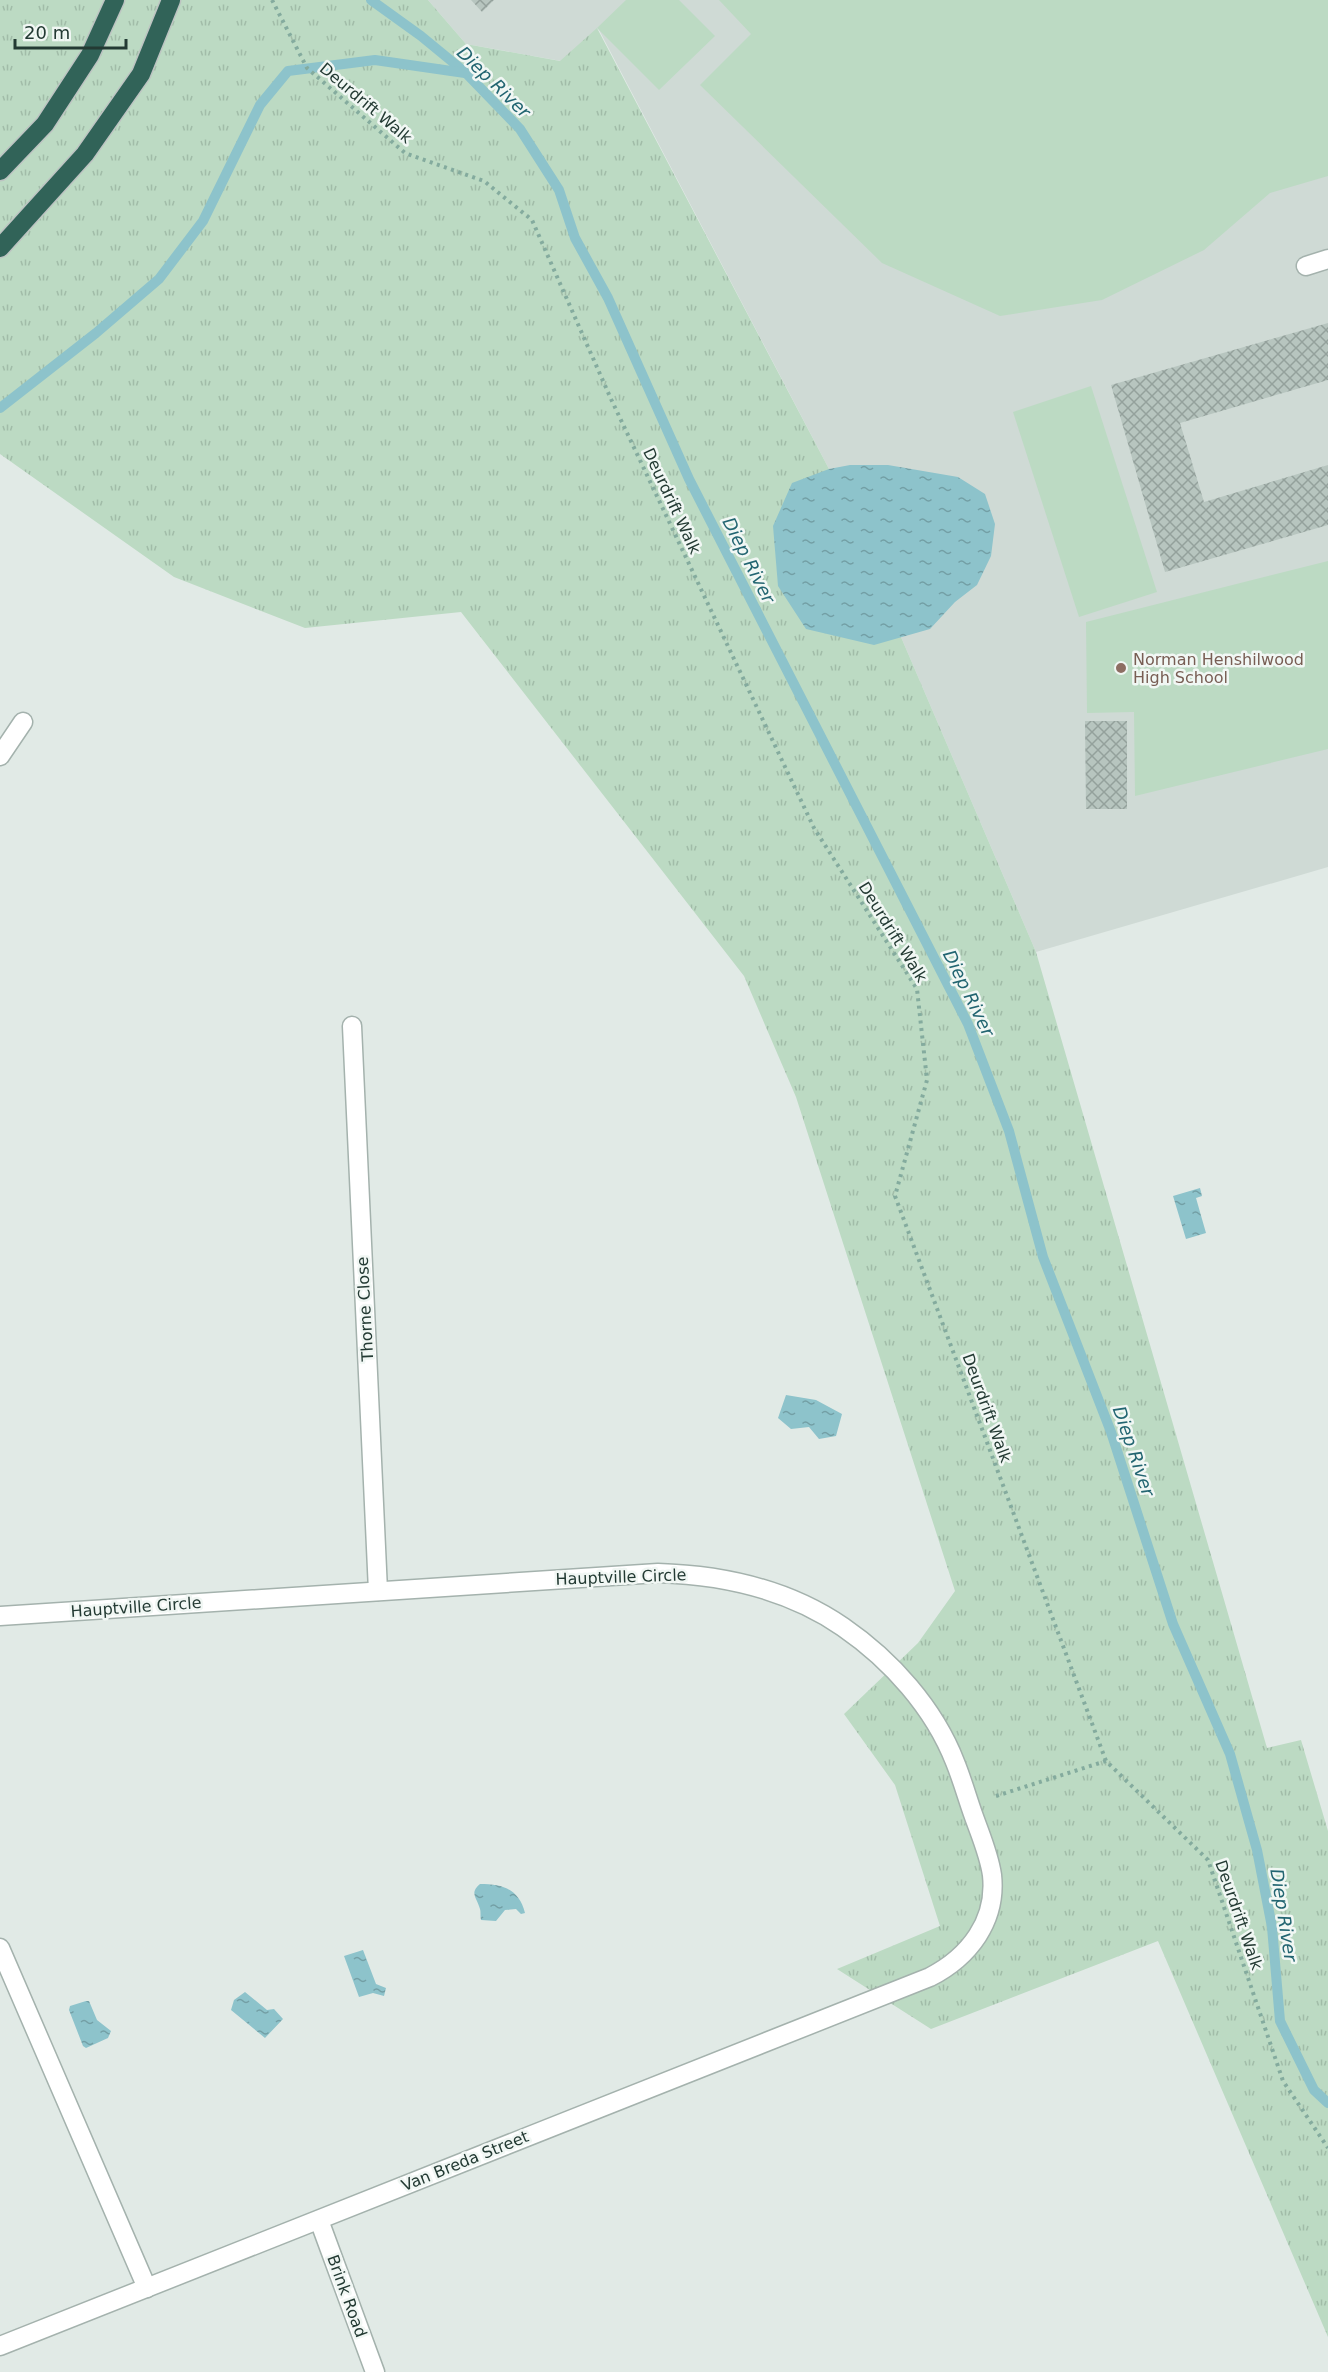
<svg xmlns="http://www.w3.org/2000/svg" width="1328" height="2372" font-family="'DejaVu Sans',sans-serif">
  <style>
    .built { fill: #cfdad5 }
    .grass { fill: url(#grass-tufts) }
    .green { fill: #bcdac3 }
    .water { fill: url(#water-ripples) }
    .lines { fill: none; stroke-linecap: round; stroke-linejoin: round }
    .stream { stroke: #8dc3cb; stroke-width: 10 }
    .building { fill: url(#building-cross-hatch) }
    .service-casing { stroke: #a4b2ad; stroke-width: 21 }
    .minor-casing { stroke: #a4b2ad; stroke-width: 21 }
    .motorway-casing { stroke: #bdc4c2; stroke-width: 21 }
    .path { stroke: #84ab9e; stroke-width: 4; stroke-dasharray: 3 4.5; stroke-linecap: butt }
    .service { stroke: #fff; stroke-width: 18 }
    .minor { stroke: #fff; stroke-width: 18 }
    .motorway { stroke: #316358; stroke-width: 18 }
    .education-dot { fill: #8d6e63; stroke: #f1f7f4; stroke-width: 2 }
    .labels { text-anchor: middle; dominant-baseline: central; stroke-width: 5; stroke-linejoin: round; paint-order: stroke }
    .street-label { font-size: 16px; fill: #233a33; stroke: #f1f7f4 }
    .education-label { font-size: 16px; fill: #785e54; stroke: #f1f7f4; text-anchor: start }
    .water-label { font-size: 18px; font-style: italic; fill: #226571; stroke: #f1f7f4 }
  </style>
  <defs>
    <pattern id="grass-tufts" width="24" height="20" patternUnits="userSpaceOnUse" patternTransform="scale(1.5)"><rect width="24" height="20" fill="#bcdac3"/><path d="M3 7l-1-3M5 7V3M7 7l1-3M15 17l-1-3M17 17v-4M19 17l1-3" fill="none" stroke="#a1bca8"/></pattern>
    <pattern id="water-ripples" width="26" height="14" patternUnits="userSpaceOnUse" patternTransform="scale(1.5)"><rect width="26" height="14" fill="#8dc3cb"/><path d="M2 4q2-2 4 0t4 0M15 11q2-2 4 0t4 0" fill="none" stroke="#739fa5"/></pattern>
    <pattern id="building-cross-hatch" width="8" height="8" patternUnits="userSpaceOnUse" patternTransform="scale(1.5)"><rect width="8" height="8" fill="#b7c5bf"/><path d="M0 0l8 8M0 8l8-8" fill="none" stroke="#94a19c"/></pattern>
  </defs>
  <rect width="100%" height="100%" fill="#e1eae6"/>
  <!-- built -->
  <polygon class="built" points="428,0 1328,0 1328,867 1036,952 829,469 598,28 561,61 466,44"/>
  <!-- grass -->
  <polygon class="grass" points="0,0 428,0 466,44 560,61 597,28 829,469 1036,952 1267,1748 1301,1740 1328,1831 1328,2337 1158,1941 931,2029 837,1969 940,1926 895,1785 844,1714 918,1643 955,1591 796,1097 744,976 461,612 305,628 174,577 0,454"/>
  <!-- green -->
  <g class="green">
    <polygon points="626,0 679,0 715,36 659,90 597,28"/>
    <polygon points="719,0 1328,0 1328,176 1270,193 1204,250 1102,300 1000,316 882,263 700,85 751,34"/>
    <polygon points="1091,386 1157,592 1079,617 1013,412"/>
    <polygon points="1328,561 1328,749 1135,796 1134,712 1087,713 1086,622"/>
  </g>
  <!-- water -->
  <g class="water">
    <polygon points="850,465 888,465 958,477 985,494 995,524 991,556 977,585 955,602 930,629 874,645 806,629 778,586 773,526 792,483 829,469"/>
    <polygon points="1200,1188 1202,1196 1196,1198 1206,1233 1186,1239 1173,1196"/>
    <polygon points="786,1395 816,1400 842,1414 836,1436 819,1439 809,1427 791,1429 778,1418"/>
    <path d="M480 1884C503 1884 519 1889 525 1913L521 1914 516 1909 505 1910 496 1921 481 1920C480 1916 481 1912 480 1909 477 1898 469 1893 480 1884Z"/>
    <polygon points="363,1950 376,1984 386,1988 384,1996 373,1993 359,1997 344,1956"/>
    <polygon points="245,1992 267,2010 274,2009 283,2019 265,2038 231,2010 234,2000"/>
    <polygon points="86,2001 89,2001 97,2020 111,2031 108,2038 86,2048 83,2046 69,2010 70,2006"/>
  </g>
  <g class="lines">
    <!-- stream -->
    <g class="stream">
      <polyline points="371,0 421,36 466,73 520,129 559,190 575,238 608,298 689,479 968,1024 1009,1131 1043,1257 1111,1432 1173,1624 1230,1754 1257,1850 1272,1927 1280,2021 1314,2090 1328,2103"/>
      <polyline points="0,408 96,333 159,279 203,221 260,105 288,71 375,60 465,73"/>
    </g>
  </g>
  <!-- building -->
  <g class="building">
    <polygon points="471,0 494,0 482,12"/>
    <polygon points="1328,323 1328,380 1180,423 1204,502 1328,465 1328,525 1165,572 1111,385"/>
    <polygon points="1085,721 1127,721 1127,809 1086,809"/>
  </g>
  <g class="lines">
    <defs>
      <g id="service">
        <polyline points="1306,266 1328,259"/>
        <polyline points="0,1948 147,2288"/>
      </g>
      <g id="minor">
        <polyline points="0,756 23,722"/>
        <polyline points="352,1026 378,1591"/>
        <path d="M0 1616 658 1573C724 1575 788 1589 843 1627 891 1660 934 1708 955 1762 962 1779 967 1797 973 1814 980 1834 989 1854 992 1875 997 1921 969 1957 930 1977L0 2346"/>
        <polyline points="319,2220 375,2372"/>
      </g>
      <g id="motorway">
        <polyline points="0,171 45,124 90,55 115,0"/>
        <polyline points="0,248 85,154 141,74 171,0"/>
      </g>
    </defs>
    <!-- service casing -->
    <use href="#service" class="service-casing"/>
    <!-- minor casing -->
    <use href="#minor" class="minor-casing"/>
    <!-- motorway casing -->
    <use href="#motorway" class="motorway-casing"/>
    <!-- path -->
    <g class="path">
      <polyline points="272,0 307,68 405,153 484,181 532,220 611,399 814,828 917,989 927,1080 895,1196 1106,1761 1208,1860 1283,2081 1328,2148"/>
      <polyline points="996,1796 1106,1761"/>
    </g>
    <!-- service -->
    <use href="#service" class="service"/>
    <!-- minor -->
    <use href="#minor" class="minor"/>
    <!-- motorway -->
    <use href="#motorway" class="motorway"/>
  </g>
  <!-- markers -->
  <circle class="education-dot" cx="1121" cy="668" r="6"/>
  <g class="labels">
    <!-- street labels -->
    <g class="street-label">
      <text transform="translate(366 103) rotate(40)">Deurdrift Walk</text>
      <text transform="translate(672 501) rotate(65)">Deurdrift Walk</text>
      <text transform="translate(893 932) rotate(58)">Deurdrift Walk</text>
      <text transform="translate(365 1309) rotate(-93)">Thorne Close</text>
      <text transform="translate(987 1408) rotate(70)">Deurdrift Walk</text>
      <text transform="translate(621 1577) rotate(-2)">Hauptville Circle</text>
      <text transform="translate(136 1607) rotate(-4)">Hauptville Circle</text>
      <text transform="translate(1239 1915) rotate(71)">Deurdrift Walk</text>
      <text transform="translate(465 2161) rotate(-22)">Van Breda Street</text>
      <text transform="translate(347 2296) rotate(70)">Brink Road</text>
    </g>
    <!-- education labels -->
    <g class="education-label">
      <text x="1133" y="659">Norman Henshilwood<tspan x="1133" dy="18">High School</tspan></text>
    </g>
    <!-- water labels -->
    <g class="water-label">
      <text transform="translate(494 82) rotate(44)">Diep River</text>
      <text transform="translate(749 560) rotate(63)">Diep River</text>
      <text transform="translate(969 993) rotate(64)">Diep River</text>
      <text transform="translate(1134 1451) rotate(71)">Diep River</text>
      <text transform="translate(1284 1915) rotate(81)">Diep River</text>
    </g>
  </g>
  <!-- scale -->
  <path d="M15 39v9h111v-9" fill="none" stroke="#233a33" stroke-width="3"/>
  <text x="24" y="39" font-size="18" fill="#233a33" stroke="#f1f7f4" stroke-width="4.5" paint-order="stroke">20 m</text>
</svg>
